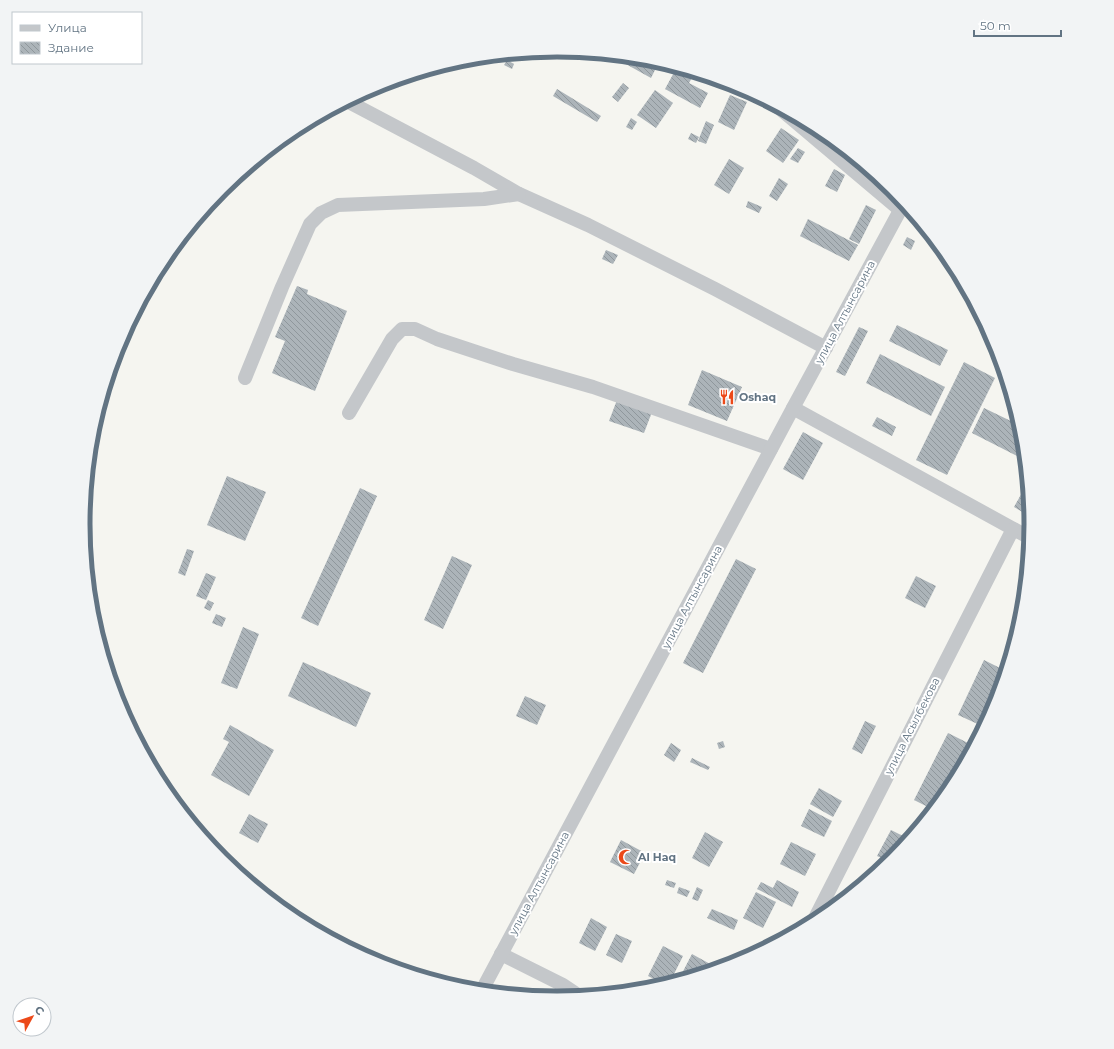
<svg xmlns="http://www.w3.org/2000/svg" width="1114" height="1049" font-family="Montserrat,sans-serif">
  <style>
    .building { fill: url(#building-back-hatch) }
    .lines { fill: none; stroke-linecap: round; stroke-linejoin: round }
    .minor { stroke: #c4c7ca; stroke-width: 14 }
    .labels { text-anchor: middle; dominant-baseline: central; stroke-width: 4; stroke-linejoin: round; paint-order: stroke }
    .street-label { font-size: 11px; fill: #627483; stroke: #fff }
    .poi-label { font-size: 11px; font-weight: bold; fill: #627483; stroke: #fff; text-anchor: start }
    .rim { fill: none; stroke: #627483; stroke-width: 5 }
  </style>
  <defs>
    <pattern id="building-back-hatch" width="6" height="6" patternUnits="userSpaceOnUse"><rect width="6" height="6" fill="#acb4b9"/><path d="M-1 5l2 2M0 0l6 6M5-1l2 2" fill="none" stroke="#8f979c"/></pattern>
  </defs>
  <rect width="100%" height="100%" fill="#f5f5f0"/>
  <!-- building -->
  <g class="building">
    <polygon points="616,56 649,59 658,64 651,78 615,58"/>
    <polygon points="507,60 514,64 512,69 504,65"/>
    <polygon points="677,67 693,76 689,83 708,93 700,108 665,89"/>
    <polygon points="623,83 629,88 618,102 612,97"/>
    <polygon points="557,89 601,116 597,122 553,96"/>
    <polygon points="655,90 673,103 656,128 637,115"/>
    <polygon points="730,95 747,102 734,130 718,122"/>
    <polygon points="631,118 637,122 632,130 626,127"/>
    <polygon points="706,121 714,125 706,144 698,141"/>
    <polygon points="781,128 799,140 783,163 766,151"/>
    <polygon points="691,133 699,137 696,143 688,139"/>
    <polygon points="798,148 805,152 798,163 790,159"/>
    <polygon points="729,159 744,168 729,194 714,185"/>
    <polygon points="834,169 845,175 837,192 825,186"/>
    <polygon points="779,178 788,184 777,201 769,196"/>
    <polygon points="748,201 762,207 759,213 746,207"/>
    <polygon points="866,205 876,210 859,244 849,239"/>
    <polygon points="808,219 858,245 849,261 800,236"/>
    <polygon points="907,237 915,241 911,250 903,245"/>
    <polygon points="606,250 618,255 613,264 602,259"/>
    <polygon points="297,286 308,290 307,294 347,311 315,391 272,373 285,341 275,337"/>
    <polygon points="897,325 948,350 940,366 889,341"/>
    <polygon points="859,327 868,331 845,376 836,372"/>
    <polygon points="880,354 945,387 931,416 866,383"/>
    <polygon points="964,362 995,378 947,475 916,460"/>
    <polygon points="702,370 742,387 727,421 688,405"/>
    <polygon points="617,400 652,412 644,433 609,421"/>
    <polygon points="984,408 1021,426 1025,460 972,433"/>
    <polygon points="877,417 896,427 892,436 872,426"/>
    <polygon points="803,432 823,443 803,480 783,469"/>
    <polygon points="227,476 266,492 245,541 207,525"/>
    <polygon points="360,488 377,496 318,626 301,618"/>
    <polygon points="1024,489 1028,491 1031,517 1014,507"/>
    <polygon points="187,549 194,551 185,576 178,573"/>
    <polygon points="452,556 472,565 443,629 424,620"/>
    <polygon points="736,559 756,569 703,673 683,663"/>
    <polygon points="206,573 216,577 206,600 196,596"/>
    <polygon points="916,576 936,586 925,608 905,598"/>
    <polygon points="208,600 214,603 210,611 204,608"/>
    <polygon points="216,614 226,618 222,627 212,623"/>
    <polygon points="243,627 259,634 237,689 221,683"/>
    <polygon points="984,660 1006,671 999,695 997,695 982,726 958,715"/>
    <polygon points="303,662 371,693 356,727 288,696"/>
    <polygon points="525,696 546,705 537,725 516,716"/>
    <polygon points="865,721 876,726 862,754 852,749"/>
    <polygon points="230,725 274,750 249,796 211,775 229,742 223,739"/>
    <polygon points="948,733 970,744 942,799 934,810 914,800"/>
    <polygon points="723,741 725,747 719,749 717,743"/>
    <polygon points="671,743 681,750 674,762 664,755"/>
    <polygon points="692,758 710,767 708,770 690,762"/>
    <polygon points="819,788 842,801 833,817 810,804"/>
    <polygon points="809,809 832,821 824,837 801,826"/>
    <polygon points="249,814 268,824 258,843 239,833"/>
    <polygon points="891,830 909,839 890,862 877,856"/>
    <polygon points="705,832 723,842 709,867 692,858"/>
    <polygon points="621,840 645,853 634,874 610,862"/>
    <polygon points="791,842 816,854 805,876 780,864"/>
    <polygon points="667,880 676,883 674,888 665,885"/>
    <polygon points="777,880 799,892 792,907 757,889 761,882 773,888"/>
    <polygon points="679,887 690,891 687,897 677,893"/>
    <polygon points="697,887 703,890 698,901 692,899"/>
    <polygon points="756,892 776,902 763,928 743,918"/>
    <polygon points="712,909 738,920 734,930 707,918"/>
    <polygon points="591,918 607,927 595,951 579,943"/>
    <polygon points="616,934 632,941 622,963 606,955"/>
    <polygon points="663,946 683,956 669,984 666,985 648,976"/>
    <polygon points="692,954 712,965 709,972 681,980 679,979"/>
  </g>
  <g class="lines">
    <!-- minor -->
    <g class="minor">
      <polyline points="347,101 474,168 519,194 588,225 715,289 826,348"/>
      <polyline points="767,101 779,108 900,210"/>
      <polyline points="245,378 282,287 310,224 321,213 338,205 484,199 519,194"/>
      <polyline points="793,408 1030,538"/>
      <polyline points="349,413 392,339 402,329 415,329 437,339 513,364 593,387 771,449"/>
      <polyline points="812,924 1013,529"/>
      <polyline points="501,954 563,985 581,997"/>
      <polyline points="481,992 793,408 904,203"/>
    </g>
  </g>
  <!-- icons -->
  <defs>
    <symbol id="restaurant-bare" viewBox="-9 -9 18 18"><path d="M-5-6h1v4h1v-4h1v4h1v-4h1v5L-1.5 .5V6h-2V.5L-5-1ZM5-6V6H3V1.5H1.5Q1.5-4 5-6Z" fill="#ec4919" stroke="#fff" stroke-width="2.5" paint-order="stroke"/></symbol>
    <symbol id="mosque-bare" viewBox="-9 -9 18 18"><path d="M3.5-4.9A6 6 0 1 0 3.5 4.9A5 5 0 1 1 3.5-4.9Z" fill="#ec4919" stroke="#fff" stroke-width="2.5" paint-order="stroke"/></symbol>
  </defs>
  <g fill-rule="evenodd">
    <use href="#restaurant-bare" x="716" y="386" width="22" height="22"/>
    <use href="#mosque-bare" x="615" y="846" width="22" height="22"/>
  </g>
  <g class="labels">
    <!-- street labels -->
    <g class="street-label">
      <text transform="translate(845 312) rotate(-62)">улица Алтынсарина</text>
      <text transform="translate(692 597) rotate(-62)">улица Алтынсарина</text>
      <text transform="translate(912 726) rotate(-63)">улица Асылбекова</text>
      <text transform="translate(539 883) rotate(-62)">улица Алтынсарина</text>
    </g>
    <!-- poi labels -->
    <g class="poi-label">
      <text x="739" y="397">Oshaq</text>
      <text x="638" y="857">Al Haq</text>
    </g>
  </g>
  <!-- crop -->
  <path d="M0 0H1114V1049H0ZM90 524a467 467 0 1 1 934 0a467 467 0 1 1-934 0Z" fill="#f2f4f5" fill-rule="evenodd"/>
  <path class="rim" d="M90 524a467 467 0 1 1 934 0a467 467 0 1 1-934 0Z"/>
  <!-- legend -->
  <rect x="12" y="12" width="130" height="52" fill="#ffffff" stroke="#c0c7cd"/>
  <rect x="20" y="25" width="20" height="6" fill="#c4c7ca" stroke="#c0c7cd"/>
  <text x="48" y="32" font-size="12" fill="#627483">Улица</text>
  <rect x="20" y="42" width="20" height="12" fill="url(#building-back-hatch)" stroke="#c0c7cd"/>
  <text x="48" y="52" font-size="12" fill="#627483">Здание</text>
  <!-- north arrow -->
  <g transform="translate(32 1017) rotate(50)"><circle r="19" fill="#ffffff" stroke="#c0c7cd"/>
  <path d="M0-3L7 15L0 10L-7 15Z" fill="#ec4919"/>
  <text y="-6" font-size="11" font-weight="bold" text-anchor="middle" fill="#627483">С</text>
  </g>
  <!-- scale -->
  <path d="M974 30v6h87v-6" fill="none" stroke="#627483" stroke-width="2"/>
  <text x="980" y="30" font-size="12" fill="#627483" stroke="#ffffff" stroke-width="3" paint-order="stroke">50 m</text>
</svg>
